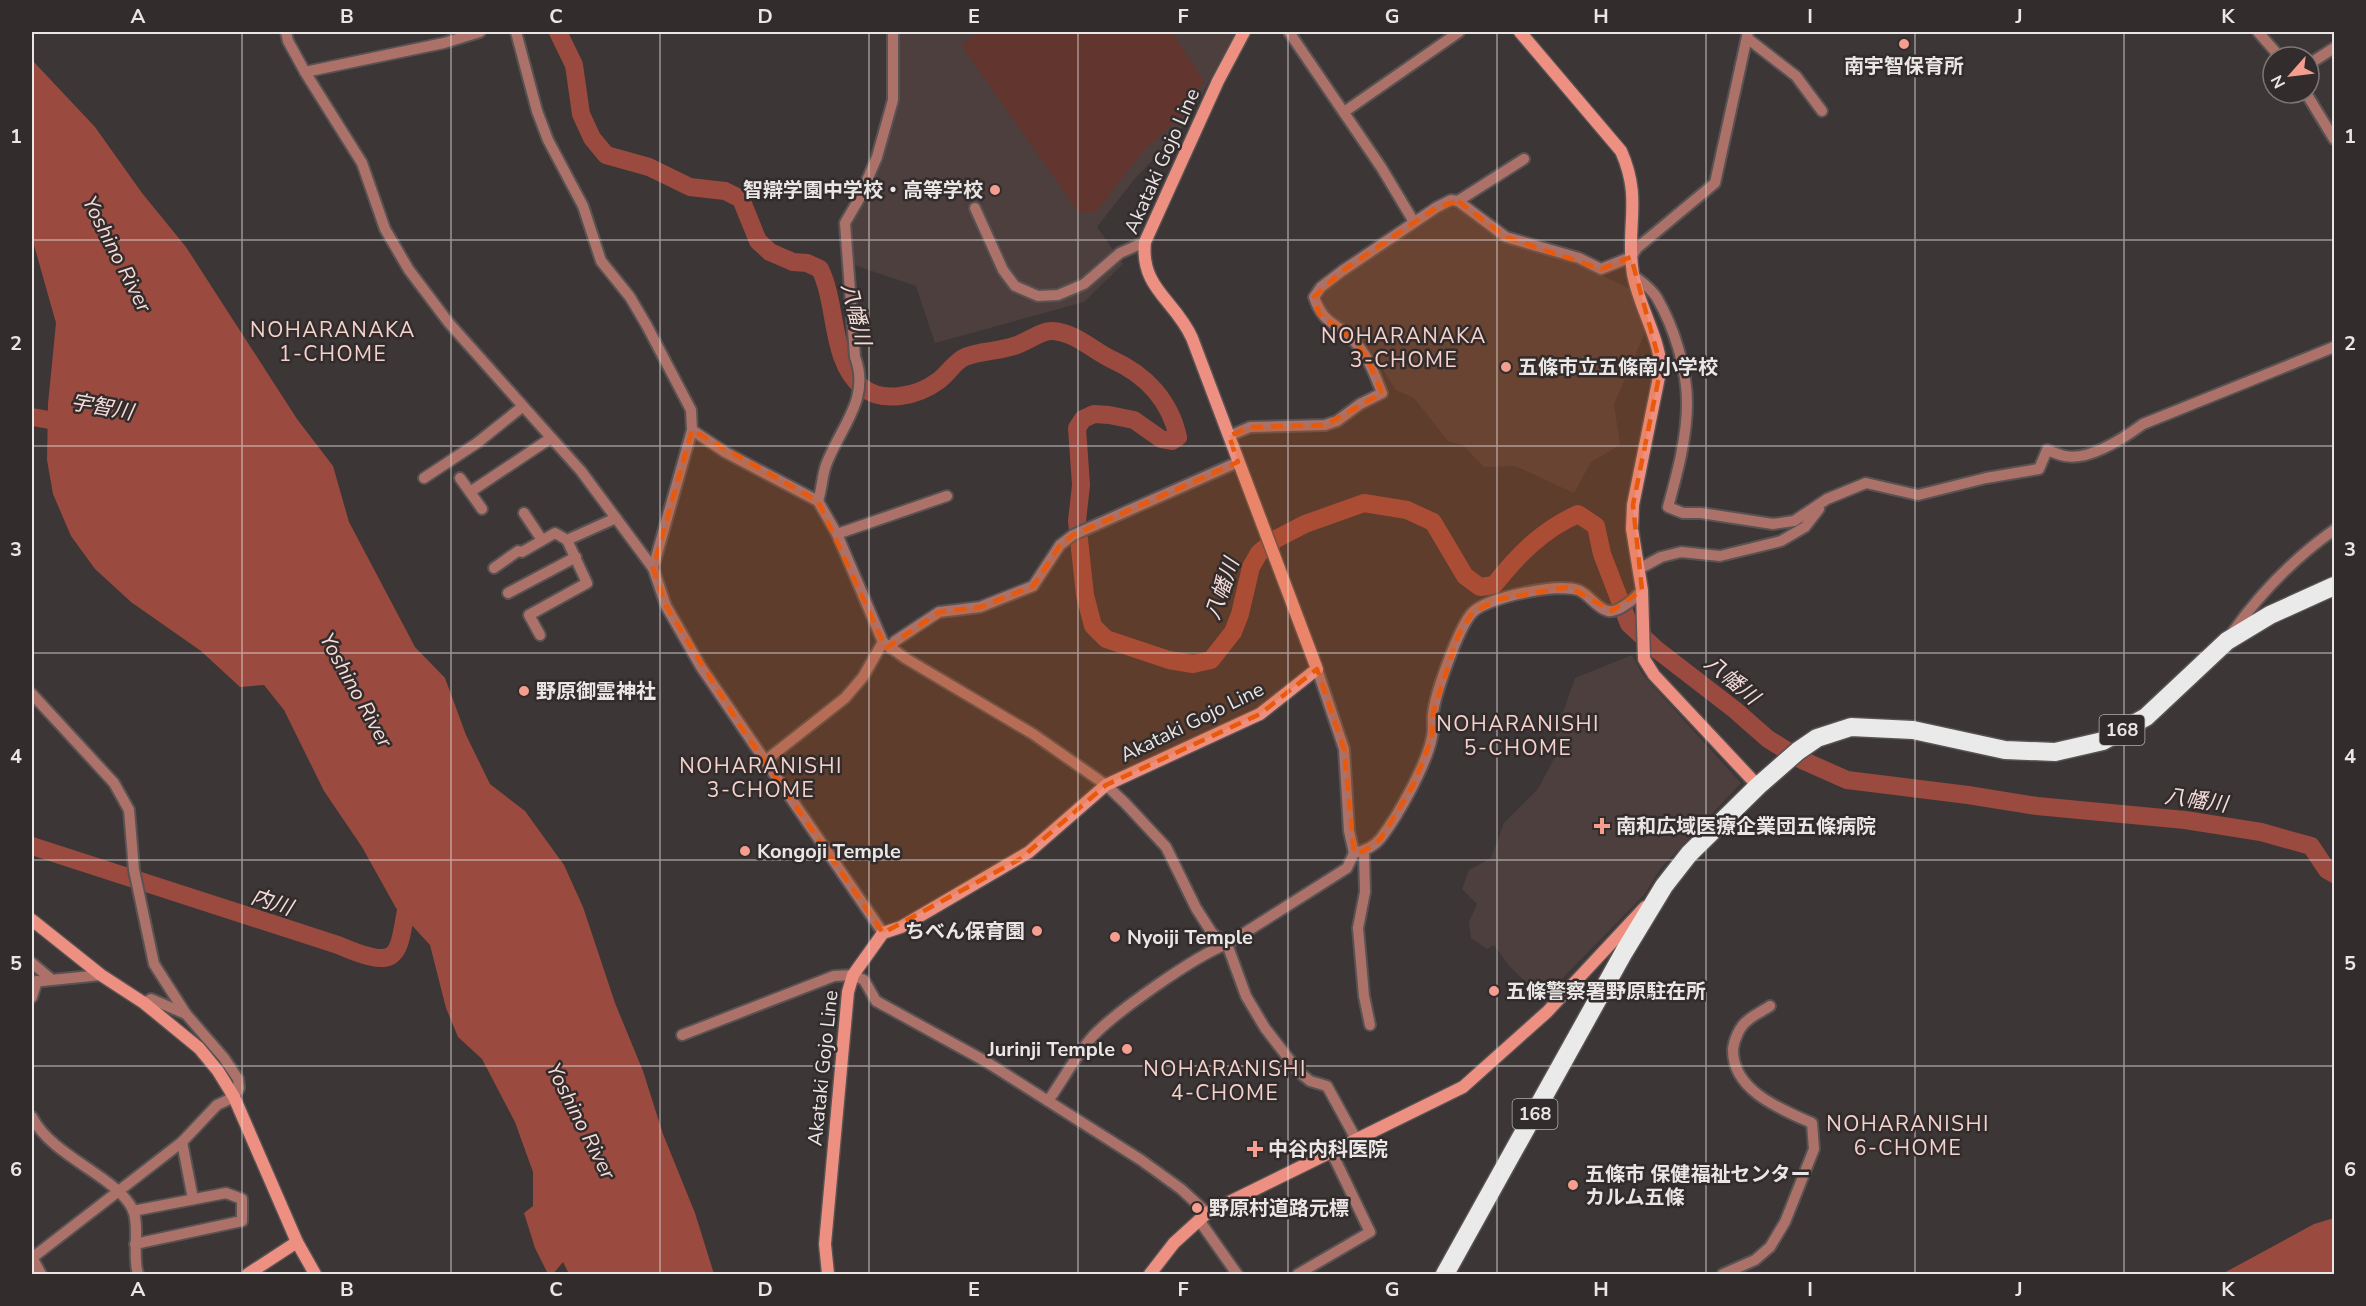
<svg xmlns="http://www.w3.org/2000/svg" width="2366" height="1306" font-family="'Nunito Sans','Noto Sans JP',sans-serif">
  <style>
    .built { fill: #4c3f3d }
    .green { fill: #62352e }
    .water { fill: #9b4a3f }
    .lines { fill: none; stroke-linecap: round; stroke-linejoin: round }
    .river { stroke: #9b4a3f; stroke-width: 18 }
    .street-casing { stroke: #585252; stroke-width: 14 }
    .secondary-casing { stroke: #585252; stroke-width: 15 }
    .highway-casing { stroke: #585252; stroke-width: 21 }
    .street { stroke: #ac7168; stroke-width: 10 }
    .secondary { stroke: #ed9082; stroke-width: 12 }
    .highway { stroke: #eaeaea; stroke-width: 18 }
    .marked { fill: #e8590c; fill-opacity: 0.2; stroke: #e8590c; stroke-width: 4.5; stroke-dasharray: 12 8; stroke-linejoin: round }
    .grid { fill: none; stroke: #eae6e6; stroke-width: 1.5; stroke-opacity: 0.55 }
    .poi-dot { fill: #f59d8f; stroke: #322c2c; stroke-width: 2 }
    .labels { text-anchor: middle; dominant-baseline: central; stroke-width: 5; stroke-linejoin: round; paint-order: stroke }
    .shield { fill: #322c2c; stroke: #b3aeae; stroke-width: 1.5 }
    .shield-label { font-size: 18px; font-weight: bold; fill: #eae6e6 }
    .poi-label { font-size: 20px; font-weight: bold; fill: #eae6e6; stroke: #322c2c; text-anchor: start }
    .street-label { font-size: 20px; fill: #eae6e6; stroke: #322c2c }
    .water-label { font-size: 21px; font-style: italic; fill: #f5dcd8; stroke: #322c2c }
    .neighbourhood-label { font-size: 21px; letter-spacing: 1.5px; fill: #f5d2cc; stroke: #322c2c }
    .neatline { fill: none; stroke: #eae6e6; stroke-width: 2 }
    .grid-label { font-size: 20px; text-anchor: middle; font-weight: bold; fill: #eae6e6 }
  </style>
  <rect width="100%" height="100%" fill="#3c3636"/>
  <!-- built -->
  <g class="built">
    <polygon points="898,32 1236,32 1186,124 1133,181 1097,227 1123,264 1084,302 935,343 916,286 851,264 850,216 896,99 899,84"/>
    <polygon points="1449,208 1460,209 1497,237 1518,246 1572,261 1630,289 1646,330 1614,404 1620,445 1591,462 1574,493 1515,466 1484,467 1463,445 1448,441 1414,398 1396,390 1366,343 1324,307 1323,297 1328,288 1439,211"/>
    <polygon points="1632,655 1643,675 1741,783 1661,868 1644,895 1543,998 1509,966 1494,945 1487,949 1471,938 1469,922 1477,904 1462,889 1469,870 1491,858 1504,823 1538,789 1556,755 1556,732 1575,678"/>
  </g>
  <!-- green -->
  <polygon class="green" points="979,32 1172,32 1204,81 1182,116 1141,153 1096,212 1079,213 961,45"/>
  <!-- water -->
  <g class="water">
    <polygon points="32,60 95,127 142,193 186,247 297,419 333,466 349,522 415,647 445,678 466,735 490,784 525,811 564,865 583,907 615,1003 643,1071 663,1134 695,1213 714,1274 569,1274 563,1262 553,1274 548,1274 535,1248 524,1213 533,1206 533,1172 515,1122 482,1059 458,1037 446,1008 430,945 396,908 362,847 324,791 284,710 264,685 240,687 201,651 131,602 95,569 71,536 53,494 47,460 48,404 56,323 32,238"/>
    <polygon points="2334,1218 2334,1274 2222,1274 2314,1224"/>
  </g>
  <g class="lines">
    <!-- river -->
    <g class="river">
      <path d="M558 32 574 65 581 114 592 138 606 155 649 167 690 187 725 191 741 199 758 241 770 252 793 262 807 263 820 269C838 306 830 361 862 387 883 404 918 396 938 381 947 375 955 361 965 357 978 351 1000 351 1014 346 1025 343 1042 330 1052 331 1076 332 1093 351 1113 360 1146 375 1170 401 1178 437L1172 441 1161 439 1134 420 1109 415 1094 414 1083 419 1077 428 1081 485 1077 521 1085 595 1093 626 1106 639 1169 660 1193 664 1211 660 1233 632 1240 614 1251 567 1259 553 1276 539 1305 524 1364 503 1407 510 1433 522 1465 576 1480 587 1494 585C1518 555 1542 530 1578 514L1596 526 1602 554 1629 624 1656 649 1735 710 1768 739 1802 760 1847 780 1968 795 2037 806 2185 820 2261 832 2311 846 2327 870 2334 874"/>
      <polyline points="32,417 72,424"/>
      <path d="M32 846 338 945C405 974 397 954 409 894"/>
    </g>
    <defs>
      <g id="street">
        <polyline points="286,32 288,41 305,72 362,163 385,229 409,270 449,323 581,471 653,568 666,606 701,667 883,933"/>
        <polyline points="516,32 537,111 548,140 583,206 601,261 630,297 647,326 691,410 692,430 653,568"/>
        <polyline points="1289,32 1381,167 1414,222"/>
        <polyline points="2258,32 2280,57"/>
        <polyline points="1747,38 1796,76 1822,111"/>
        <polyline points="2309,64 2334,48"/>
        <polyline points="305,72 444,43 480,32"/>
        <polyline points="2306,93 2334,139"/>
        <polyline points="1344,112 1459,32"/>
        <polyline points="1458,201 1524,159"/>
        <polyline points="975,208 1003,270 1015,286 1038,296 1058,295 1084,284 1120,253 1145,242"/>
        <path d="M1634 276C1642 282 1652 289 1657 298 1674 327 1687 369 1687 403 1687 438 1677 474 1668 507L1683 513H1701L1773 524 1794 521 1827 499 1866 483 1918 495 1986 478 2039 469 2047 450C2053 452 2059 455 2065 456 2090 461 2124 438 2143 424L2334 347"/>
        <polyline points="692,430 725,452 818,501 837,534 883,642 905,658 1033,734 1106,785 1125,803 1166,847 1196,908 1212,933 1227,944 1246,996 1265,1028 1299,1072 1310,1081 1327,1086 1356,1139"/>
        <path d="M1229 436 1250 427 1325 425 1337 421 1360 404 1382 393C1374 373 1367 353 1351 338 1333 321 1323 323 1314 297L1321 287 1342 271 1437 207 1451 200 1458 201 1506 237 1579 258 1601 269 1631 257 1637 248 1715 183 1748 32"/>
        <polyline points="424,478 477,443 522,407"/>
        <polyline points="460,478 482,509"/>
        <polyline points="470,492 551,438"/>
        <path d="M818 501C822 489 822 476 826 465 840 427 871 399 855 357L845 223 859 199 877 157 893 100V32"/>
        <polyline points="524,513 542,540"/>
        <polyline points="837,534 947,496"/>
        <polyline points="494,568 518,551 522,552 555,533 567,540 616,518"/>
        <polyline points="1639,569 1661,557 1681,552 1720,556 1781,541 1805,527 1819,509"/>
        <polyline points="508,593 576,557"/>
        <path d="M2232 633C2261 592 2293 559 2334 530"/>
        <polyline points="540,635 529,615 587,583 567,540"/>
        <polyline points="890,648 895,641 939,612 980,607 1033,586 1060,545 1073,535 1238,462"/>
        <polyline points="32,694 114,783 129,810 134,870 154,964 186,1014 224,1058 238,1079 239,1088 234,1097 217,1105 182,1142 32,1258"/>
        <polyline points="765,761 845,698 863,677 883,642"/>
        <polyline points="1364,851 1365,892 1358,928 1364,996 1370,1025"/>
        <path d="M1354 853C1364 851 1374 847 1381 838 1398 816 1427 764 1432 737 1434 729 1432 721 1433 714 1435 694 1459 626 1473 612 1489 597 1558 583 1578 590 1589 594 1596 608 1608 611 1618 613 1636 598 1642 590"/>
        <polyline points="32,963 51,979"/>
        <polyline points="32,982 101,975"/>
        <polyline points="32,997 37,981"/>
        <polyline points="144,1003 151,999 186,1014"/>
        <polyline points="682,1035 834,976 853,975 864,980 876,1001 985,1061 1141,1160 1181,1189 1207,1213"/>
        <path d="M1048 1101C1063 1080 1076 1055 1093 1036 1117 1011 1195 956 1227 944L1347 868 1354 853 1349 831 1344 749 1317 669"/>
        <path d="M32 1117C52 1157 117 1176 133 1210 140 1227 132 1256 138 1274"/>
        <polyline points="182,1142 193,1199"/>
        <polyline points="133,1211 226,1193 242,1199 242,1221 135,1244"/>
        <polyline points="1199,1220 1237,1274"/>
        <polyline points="32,1257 41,1274"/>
        <polyline points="1298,1274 1370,1232 1331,1151"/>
        <path d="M1723 1274 1755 1260 1770 1247 1785 1222 1814 1149 1812 1123C1780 1109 1732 1090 1733 1049 1734 1040 1740 1026 1747 1021 1753 1015 1763 1011 1770 1006"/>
      </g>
      <g id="secondary">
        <path d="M1520 32 1621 151C1643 200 1625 227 1633 274 1639 306 1658 335 1661 367L1633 505 1632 529 1642 590 1644 659 1654 675 1758 786"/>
        <polyline points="32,920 101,975 144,1003 199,1048 218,1071 234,1097 297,1242 315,1274"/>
        <polyline points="248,1274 297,1242"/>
        <path d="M828 1274 825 1244 848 992 853 975 883 933 901 927 1029 852 1106 785 1260 714 1317 669 1192 338C1175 300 1140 288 1145 242L1218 81 1244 32"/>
        <polyline points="1150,1274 1174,1243 1207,1213 1463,1087 1547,1012 1645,907"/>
      </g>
      <polyline id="highway" points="1445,1274 1624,952 1664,886 1689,854 1758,786 1798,751 1817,738 1851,727 1913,730 2005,750 2055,752 2103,741 2146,717 2227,641 2270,615 2334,586"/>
    </defs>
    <!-- street casing -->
    <use href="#street" class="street-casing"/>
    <!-- secondary casing -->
    <use href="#secondary" class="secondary-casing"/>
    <!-- highway casing -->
    <use href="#highway" class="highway-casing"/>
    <!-- street -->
    <use href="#street" class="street"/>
    <!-- secondary -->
    <use href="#secondary" class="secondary"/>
    <!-- highway -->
    <use href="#highway" class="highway"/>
  </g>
  <!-- marked area -->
  <path class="marked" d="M1458 201 1506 237 1601 269 1631 257 1661 367 1633 505 1642 590 1612 611 1569 587 1500 599 1473 612 1458 636 1433 713 1432 737 1414 784 1380 840 1364 851 1354 853 1344 749 1317 669 1260 714 1106 785 1020 859 883 933 742 729 666 606 653 568 692 430 818 501 886 648 939 612 980 607 1033 586 1060 545 1073 535 1238 462 1229 436 1250 427 1325 425 1382 393 1367 358 1352 338 1319 314 1314 297 1342 271 1437 207Z"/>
  <!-- grid -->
  <path class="grid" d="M242 32V1274M451 32V1274M660 32V1274M869 32V1274M1078 32V1274M1288 32V1274M1497 32V1274M1706 32V1274M1915 32V1274M2124 32V1274M32 240H2334M32 446H2334M32 653H2334M32 860H2334M32 1066H2334"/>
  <!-- markers -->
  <g class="poi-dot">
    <circle cx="1904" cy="44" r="6"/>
    <circle cx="995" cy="190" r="6"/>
    <circle cx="1506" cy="367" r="6"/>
    <circle cx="524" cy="691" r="6"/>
    <path d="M1599 817h6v6h6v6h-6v6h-6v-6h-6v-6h6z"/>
    <circle cx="745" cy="851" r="6"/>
    <circle cx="1037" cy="931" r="6"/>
    <circle cx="1115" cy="937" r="6"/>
    <circle cx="1494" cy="991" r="6"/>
    <circle cx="1127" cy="1049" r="6"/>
    <path d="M1252 1140h6v6h6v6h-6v6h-6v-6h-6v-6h6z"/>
    <circle cx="1573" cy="1185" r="6"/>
    <circle cx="1197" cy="1208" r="6"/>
  </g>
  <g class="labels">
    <!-- shield labels -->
    <g class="shield">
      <rect x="2099.5" y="715" width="45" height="30" rx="4.5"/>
      <rect x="1512.5" y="1099" width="45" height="30" rx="4.5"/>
    </g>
    <g class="shield-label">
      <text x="2122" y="730">168</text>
      <text x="1535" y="1114">168</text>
    </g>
    <!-- poi labels -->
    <g class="poi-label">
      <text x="1904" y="66" text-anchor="middle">南宇智保育所</text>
      <text x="983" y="190" text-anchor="end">智辯学園中学校・高等学校</text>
      <text x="1518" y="367">五條市立五條南小学校</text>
      <text x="536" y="691">野原御霊神社</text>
      <text x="1616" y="826">南和広域医療企業団五條病院</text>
      <text x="757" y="851">Kongoji Temple</text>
      <text x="1025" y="931" text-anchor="end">ちべん保育園</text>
      <text x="1127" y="937">Nyoiji Temple</text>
      <text x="1506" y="991">五條警察署野原駐在所</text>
      <text x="1115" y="1049" text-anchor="end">Jurinji Temple</text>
      <text x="1268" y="1149">中谷内科医院</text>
      <text x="1585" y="1174">五條市 保健福祉センター<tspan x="1585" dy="23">カルム五條</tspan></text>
      <text x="1209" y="1208">野原村道路元標</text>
    </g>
    <!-- street labels -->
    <g class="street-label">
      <text transform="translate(1162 161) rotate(-66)">Akataki Gojo Line</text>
      <text transform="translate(1192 722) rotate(-26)">Akataki Gojo Line</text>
      <text transform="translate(823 1068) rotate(-84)">Akataki Gojo Line</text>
    </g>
    <!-- water labels -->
    <g class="water-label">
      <text transform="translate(117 254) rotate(63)">Yoshino River</text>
      <text transform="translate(856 314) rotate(76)">八幡川</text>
      <text transform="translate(102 407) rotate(10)">宇智川</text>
      <text transform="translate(1222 589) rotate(-71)">八幡川</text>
      <text transform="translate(1732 680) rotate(40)">八幡川</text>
      <text transform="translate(356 690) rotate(61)">Yoshino River</text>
      <text transform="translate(2196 800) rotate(8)">八幡川</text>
      <text transform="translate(272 902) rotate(18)">内川</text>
      <text transform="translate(581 1121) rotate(63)">Yoshino River</text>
    </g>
    <!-- neighbourhood labels -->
    <g class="neighbourhood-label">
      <text x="333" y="330">NOHARANAKA<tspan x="333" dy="24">1-CHOME</tspan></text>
      <text x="1404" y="336">NOHARANAKA<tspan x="1404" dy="24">3-CHOME</tspan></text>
      <text x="1518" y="724">NOHARANISHI<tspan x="1518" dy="24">5-CHOME</tspan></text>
      <text x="761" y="766">NOHARANISHI<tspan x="761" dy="24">3-CHOME</tspan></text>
      <text x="1225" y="1069">NOHARANISHI<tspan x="1225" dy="24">4-CHOME</tspan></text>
      <text x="1908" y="1124">NOHARANISHI<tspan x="1908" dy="24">6-CHOME</tspan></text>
    </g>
  </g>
  <!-- border -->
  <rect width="2366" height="1306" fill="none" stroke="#322c2c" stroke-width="66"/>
  <!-- north arrow -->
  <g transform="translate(2291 75) rotate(242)"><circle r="28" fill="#322c2c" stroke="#7c7676" stroke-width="1.5"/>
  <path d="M0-4.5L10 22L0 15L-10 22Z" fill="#f59d8f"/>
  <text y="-9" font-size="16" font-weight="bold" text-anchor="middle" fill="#eae6e6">N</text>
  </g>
  <rect x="33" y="33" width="2300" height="1240" class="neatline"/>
  <g class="grid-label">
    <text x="138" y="23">A</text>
    <text x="347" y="23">B</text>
    <text x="556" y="23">C</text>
    <text x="765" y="23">D</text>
    <text x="974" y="23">E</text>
    <text x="1183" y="23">F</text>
    <text x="1392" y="23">G</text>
    <text x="1601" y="23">H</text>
    <text x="1810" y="23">I</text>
    <text x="2019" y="23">J</text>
    <text x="2228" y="23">K</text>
    <text x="16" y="143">1</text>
    <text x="2350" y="143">1</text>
    <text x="16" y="350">2</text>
    <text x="2350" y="350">2</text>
    <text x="16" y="556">3</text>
    <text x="2350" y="556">3</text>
    <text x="16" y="763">4</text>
    <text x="2350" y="763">4</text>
    <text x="16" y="970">5</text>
    <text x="2350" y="970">5</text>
    <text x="16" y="1176">6</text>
    <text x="2350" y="1176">6</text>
    <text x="138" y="1296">A</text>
    <text x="347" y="1296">B</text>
    <text x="556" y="1296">C</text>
    <text x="765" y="1296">D</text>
    <text x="974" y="1296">E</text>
    <text x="1183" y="1296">F</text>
    <text x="1392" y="1296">G</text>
    <text x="1601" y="1296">H</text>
    <text x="1810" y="1296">I</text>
    <text x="2019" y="1296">J</text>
    <text x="2228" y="1296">K</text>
  </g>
</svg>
